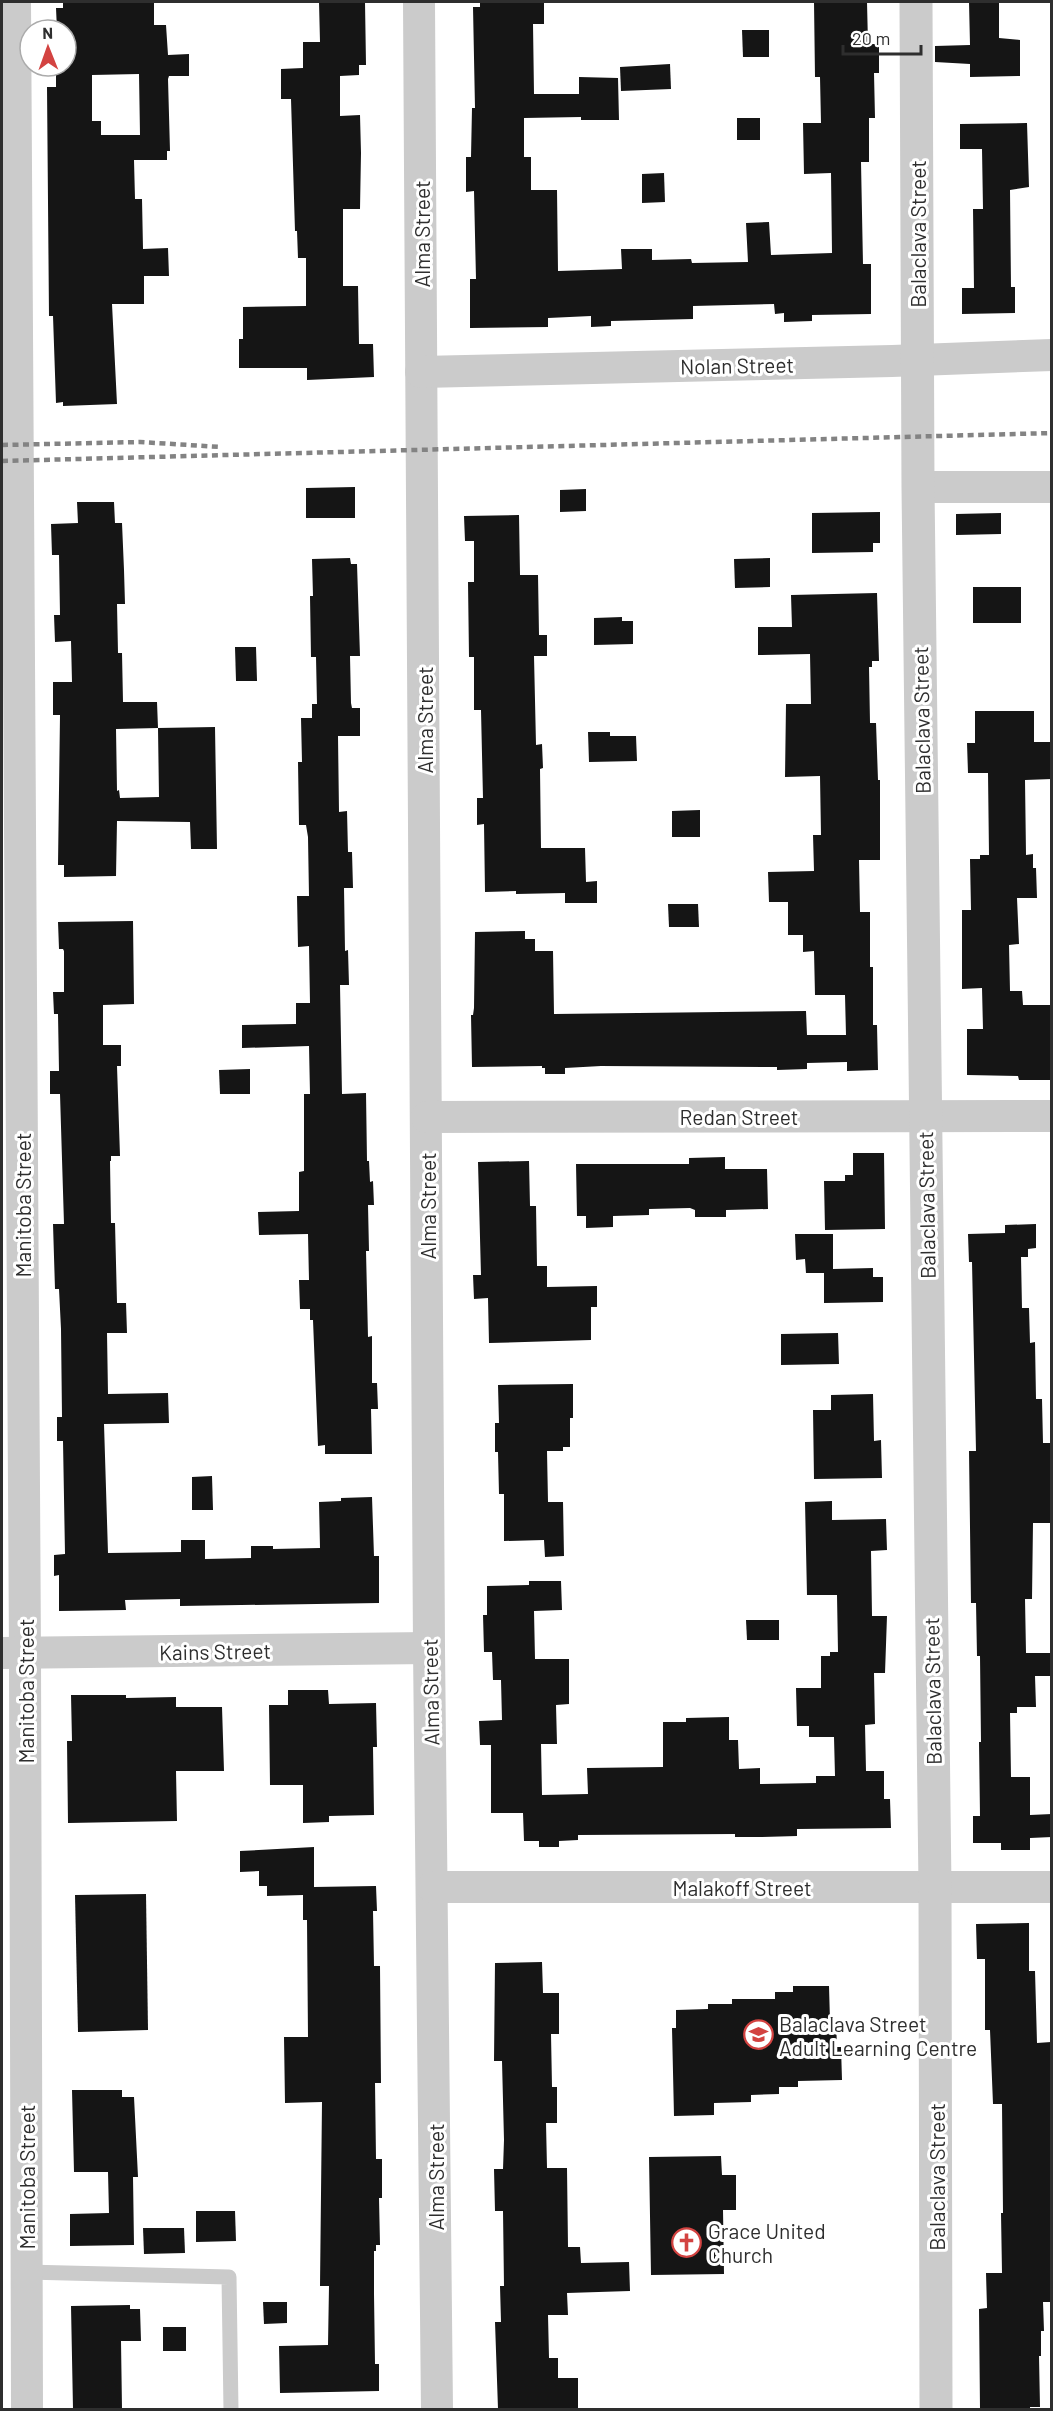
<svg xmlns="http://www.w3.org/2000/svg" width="1053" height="2411" font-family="Barlow,sans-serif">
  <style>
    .building { fill: #151515; fill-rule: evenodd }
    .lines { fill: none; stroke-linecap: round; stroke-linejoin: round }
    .service { stroke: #cbcbcb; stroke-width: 15 }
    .minor { stroke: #cbcbcb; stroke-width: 32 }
    .tertiary { stroke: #cbcbcb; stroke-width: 33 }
    .rail { stroke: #838383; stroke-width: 4.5; stroke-dasharray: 6 4.5; stroke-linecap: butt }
    .labels { text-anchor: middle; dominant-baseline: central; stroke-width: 6; stroke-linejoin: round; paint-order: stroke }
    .street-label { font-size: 21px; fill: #2e2e2e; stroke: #fff }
    .poi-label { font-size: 21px; fill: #2e2e2e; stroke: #fff; text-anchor: start }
  </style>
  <rect width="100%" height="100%" fill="#fff"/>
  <!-- building -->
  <g class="building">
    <path d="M63 2H154V25H166L168 55 189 54V76H169L168 79 170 151H167V160H134L135 199H142L143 249 168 248 169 276H144V304H112L117 404 63 406V402L56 403 53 316H49L47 87H56V66H66V30H57L56 8H63ZM139 74 140 135H101V121H92V75Z"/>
    <polygon points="319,2 365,2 366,65 359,65 359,75 340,76 340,116 360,115 361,153 360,209 343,209 343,286 358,286 359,344 373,344 374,377 307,380 307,368 239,368 239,339 243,339 243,307 306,306 306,258 298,258 297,231 295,231 291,99 281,99 281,69 303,68 303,42 320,42"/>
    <polygon points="480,2 544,2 544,24 533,24 534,94 579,94 579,77 618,78 619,120 581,120 581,117 524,118 524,157 531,157 531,190 557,190 558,271 622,269 621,249 652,249 652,260 691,259 692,263 748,262 746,223 769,222 771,255 832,253 831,173 804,174 803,123 821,123 820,77 815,77 814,2 867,2 868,44 879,44 879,73 874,73 875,118 869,118 869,162 861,162 863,264 871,264 871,314 812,315 812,321 784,322 784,313 775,314 774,304 693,306 693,319 611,321 611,326 591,327 591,316 548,318 548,327 470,328 470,279 476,279 474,191 466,192 466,157 471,157 472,108 475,108 473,7 480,7"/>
    <polygon points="969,2 999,2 999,38 1020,40 1020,76 970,77 970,64 935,62 935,46 970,45"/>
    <polygon points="742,30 769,30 769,57 743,57"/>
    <polygon points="670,64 671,89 621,91 620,67"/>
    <rect x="737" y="118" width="23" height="22"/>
    <polygon points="1027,123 1029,187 1010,190 1011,287 1015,287 1015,313 962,314 962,288 974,288 973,209 983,209 982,149 960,149 960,124"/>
    <polygon points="664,173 665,202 642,203 642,174"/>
    <polygon points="355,487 355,518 306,518 306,488"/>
    <polygon points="586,489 586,511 560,512 560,490"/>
    <polygon points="77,502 114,502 115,523 122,523 124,570 125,604 117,604 118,653 122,653 123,702 157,702 158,728 116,729 117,791 119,790 120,798 159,797 158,728 215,727 217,849 191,849 190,822 117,821 116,876 64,877 64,865 58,865 60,715 53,715 53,682 72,682 71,641 55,642 54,615 60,615 59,555 52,555 51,524 78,523"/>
    <polygon points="880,512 880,543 873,543 873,552 812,553 812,513"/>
    <polygon points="1001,513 1001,534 956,535 956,514"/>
    <polygon points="519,515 520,575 538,575 539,635 547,635 547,656 534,656 536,745 542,744 543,768 540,769 541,848 585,848 586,882 597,881 597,903 565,903 565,893 516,894 516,891 485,892 484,824 477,825 477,798 483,798 481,710 474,710 474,657 469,657 468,582 474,582 474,541 465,541 464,516"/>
    <polygon points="350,558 351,564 357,564 360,656 350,656 351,703 352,708 360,708 360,736 338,736 339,812 347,811 348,852 352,852 353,888 344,888 345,951 348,950 349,985 340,985 342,1094 366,1093 367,1161 369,1161 370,1182 373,1181 374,1205 368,1205 369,1251 366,1251 368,1337 372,1336 372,1383 377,1383 378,1409 371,1409 372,1454 325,1454 325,1445 318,1446 313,1320 310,1320 310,1309 300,1309 299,1280 309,1280 308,1234 259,1235 258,1212 299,1211 299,1172 304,1171 304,1094 310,1094 309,1046 242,1048 242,1025 296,1024 296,1003 310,1003 309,946 298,947 297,896 309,896 308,837 306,825 299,825 298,762 302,762 301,718 312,718 312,704 317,704 316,657 311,657 310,596 313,596 312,559"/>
    <polygon points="770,558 770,587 735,588 734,559"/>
    <rect x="973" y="587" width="48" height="36"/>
    <polygon points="877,593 879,661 872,661 872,667 869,667 870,723 876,723 878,780 880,780 880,860 859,860 860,912 870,912 870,967 873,967 873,1025 877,1025 878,1070 847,1071 847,1062 807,1063 807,1069 777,1070 777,1067 601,1066 565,1068 565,1074 545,1074 545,1068 542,1068 542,1066 472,1067 471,1015 473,1015 474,1008 475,932 525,931 525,939 535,939 535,951 553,951 554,1014 806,1011 807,1035 846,1035 845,995 815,995 814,951 803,952 803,935 788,935 788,902 769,902 768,872 814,871 813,835 821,835 820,776 785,777 786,704 811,704 810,654 758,655 758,627 792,627 791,595"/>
    <polygon points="622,617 622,621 633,621 633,644 594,645 594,618"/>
    <polygon points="235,647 256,647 257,681 236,681"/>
    <polygon points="975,711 1034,711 1034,742 1052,742 1052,779 1025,780 1026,855 1033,854 1033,868 1036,868 1037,898 1017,898 1019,944 1009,945 1010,991 1022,991 1023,1005 1052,1005 1052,1080 1019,1080 1018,1076 967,1075 967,1029 983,1029 982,988 962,989 962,910 971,910 970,859 980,859 980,855 989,855 988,773 968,773 967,743 975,743"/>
    <polygon points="588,732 610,732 610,736 636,736 637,761 589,762"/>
    <polygon points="700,810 700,837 672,837 672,811"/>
    <polygon points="668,904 698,904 699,927 669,927"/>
    <polygon points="133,921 134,1004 103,1005 103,1045 121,1045 121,1066 117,1066 120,1156 111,1156 111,1161 110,1161 111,1223 115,1223 117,1303 126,1303 127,1333 107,1333 108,1394 168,1393 169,1423 104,1424 108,1553 181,1552 181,1540 205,1540 205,1559 251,1558 251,1546 273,1546 273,1549 320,1548 319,1502 341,1501 341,1498 372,1497 374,1556 379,1556 379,1603 180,1606 180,1599 125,1600 126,1610 59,1611 59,1575 54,1576 54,1555 65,1554 63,1441 57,1441 57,1417 62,1417 61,1329 59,1289 55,1289 53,1224 64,1224 60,1094 50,1094 50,1071 59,1071 58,1014 54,1014 53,992 64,992 64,951 63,949 59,949 58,922"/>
    <polygon points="250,1069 250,1094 220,1094 219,1070"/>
    <polygon points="853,1153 884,1153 885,1229 825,1230 824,1181 845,1181 845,1175 853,1175"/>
    <polygon points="725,1157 725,1169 767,1169 768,1209 726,1210 726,1217 695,1217 695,1210 690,1208 649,1209 649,1215 613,1216 613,1227 586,1228 586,1216 577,1216 576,1164 689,1164 689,1158"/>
    <polygon points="529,1161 530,1206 536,1206 537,1266 547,1266 547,1287 597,1286 597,1307 591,1307 591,1340 489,1343 488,1298 474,1299 473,1275 481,1275 478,1162"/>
    <polygon points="1036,1224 1036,1248 1028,1249 1028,1257 1021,1257 1022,1308 1029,1308 1030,1343 1035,1342 1036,1399 1042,1399 1043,1443 1052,1443 1052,1523 1033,1523 1032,1599 1025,1599 1026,1653 1052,1653 1052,1676 1035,1676 1036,1707 1017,1707 1017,1713 1010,1713 1011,1777 1030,1777 1030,1815 1052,1814 1052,1837 1030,1838 1030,1850 1001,1850 1001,1843 973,1843 973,1816 980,1816 979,1742 981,1742 980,1656 977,1656 976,1603 971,1603 969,1451 976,1451 972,1262 969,1262 968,1234 1005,1233 1005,1225"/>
    <polygon points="795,1234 833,1234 833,1269 873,1268 873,1277 883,1277 883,1302 824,1303 824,1273 806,1273 805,1259 796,1260"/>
    <polygon points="838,1333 839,1364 781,1365 781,1334"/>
    <polygon points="573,1384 573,1418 570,1418 570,1447 563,1447 563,1451 547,1451 548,1502 563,1502 564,1556 545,1557 544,1540 504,1541 504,1494 499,1494 498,1452 495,1452 495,1423 499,1423 498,1385"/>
    <polygon points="873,1394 874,1441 881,1440 882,1478 814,1479 813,1410 831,1410 831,1395"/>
    <polygon points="212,1476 213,1510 192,1510 192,1477"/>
    <polygon points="832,1501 832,1520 886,1519 887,1550 871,1551 872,1616 887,1616 885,1673 874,1673 875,1724 865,1725 866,1771 884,1771 884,1799 890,1799 891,1828 797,1829 797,1836 761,1837 735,1837 735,1834 578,1835 578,1840 559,1841 559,1847 539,1847 539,1841 524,1841 523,1813 491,1813 491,1745 480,1745 479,1721 502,1720 501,1680 493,1680 492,1652 484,1652 483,1615 487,1615 487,1586 529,1585 529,1581 561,1581 562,1610 534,1611 535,1659 569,1659 569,1704 556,1705 557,1744 541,1744 542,1795 588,1794 587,1768 663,1767 663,1722 686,1722 686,1718 729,1717 729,1740 738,1740 739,1769 760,1768 760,1784 816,1783 816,1776 835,1776 834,1737 809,1737 809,1726 797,1726 796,1688 821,1688 821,1656 830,1656 830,1652 838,1652 837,1595 807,1595 805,1502"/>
    <polygon points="746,1620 779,1620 779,1640 747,1640"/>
    <polygon points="288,1690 328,1690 329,1704 376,1703 377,1747 373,1747 374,1815 329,1816 329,1822 303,1823 303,1785 270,1785 269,1705 288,1705"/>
    <polygon points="71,1695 126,1695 126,1698 176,1697 176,1707 222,1707 224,1771 176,1771 177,1821 68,1823 67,1741 72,1741"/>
    <polygon points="314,1847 314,1887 376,1886 377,1911 373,1911 374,1966 380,1966 381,2083 375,2083 376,2159 382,2159 382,2198 379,2198 380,2245 376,2245 376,2251 374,2251 374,2294 375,2364 379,2364 379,2391 280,2393 279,2346 328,2345 329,2286 320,2286 322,2102 285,2103 284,2037 308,2037 307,1920 303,1920 303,1895 267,1896 267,1886 259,1886 259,1871 240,1872 240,1851"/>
    <polygon points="146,1894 148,2030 78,2032 75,1895"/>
    <polygon points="1029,1923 1029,1971 1035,1971 1037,2043 1051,2042 1051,2302 1043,2302 1044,2331 1041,2331 1041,2356 1039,2356 1040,2407 1030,2407 1030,2409 980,2409 979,2309 987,2308 986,2273 1002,2273 1001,2213 1003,2213 1002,2104 993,2104 990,2030 985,2030 985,1959 977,1959 976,1924"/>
    <polygon points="542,1962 543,1993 559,1993 559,2034 551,2034 552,2087 557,2087 557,2123 546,2123 547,2168 567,2168 568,2247 580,2247 581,2263 629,2262 630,2291 567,2293 568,2315 548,2315 549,2358 558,2358 558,2378 578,2378 578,2409 498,2409 495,2322 501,2322 500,2286 504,2286 503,2211 495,2211 494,2169 503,2169 504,2140 502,2061 494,2061 495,1963"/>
    <polygon points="793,1986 829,1986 830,2021 836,2021 837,2047 841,2047 842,2080 798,2081 798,2087 779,2087 779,2094 751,2095 751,2102 714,2103 714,2115 674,2116 672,2028 676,2028 676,2010 708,2009 708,2004 732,2004 732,1999 775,1999 775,1992 793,1992"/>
    <polygon points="72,2090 122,2090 122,2097 134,2097 138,2177 133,2177 134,2245 70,2246 70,2214 109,2213 108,2172 74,2172"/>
    <polygon points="721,2156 722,2175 736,2175 736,2210 723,2210 724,2274 651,2275 649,2157"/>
    <polygon points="196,2211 235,2211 236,2241 196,2242"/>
    <polygon points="143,2228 184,2228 185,2253 144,2254"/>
    <polygon points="263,2302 287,2302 287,2323 264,2324"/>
    <polygon points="130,2305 130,2309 140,2309 141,2341 121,2341 122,2409 73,2409 71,2306"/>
    <rect x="163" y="2327" width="23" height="24"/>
  </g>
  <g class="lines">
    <!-- service -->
    <polyline class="service" points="26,2272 229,2277 231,2410"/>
    <!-- minor -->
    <g class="minor">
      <polyline points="15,2 25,1653 27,2410"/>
      <polyline points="419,2 429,1648 437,2410"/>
      <polyline points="421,372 892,361 1052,355"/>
      <polyline points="918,487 1052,487"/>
      <polyline points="427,1117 1052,1116"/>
      <polyline points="2,1653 429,1648"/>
      <polyline points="433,1887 1052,1887"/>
    </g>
    <!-- tertiary -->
    <polyline class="tertiary" points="916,2 918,487 935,1887 936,2410"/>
    <!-- rail -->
    <g class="rail">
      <polyline points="2,445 140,442 221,447"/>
      <polyline points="2,461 1052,433"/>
    </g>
  </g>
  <!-- icons -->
  <defs>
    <symbol id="school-ring" viewBox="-11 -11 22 22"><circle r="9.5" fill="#fff" stroke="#d34341" stroke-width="1.5"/><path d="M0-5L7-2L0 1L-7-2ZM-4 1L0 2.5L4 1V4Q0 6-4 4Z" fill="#d34341"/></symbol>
    <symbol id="church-ring" viewBox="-11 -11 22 22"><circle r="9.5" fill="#fff" stroke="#d34341" stroke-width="1.5"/><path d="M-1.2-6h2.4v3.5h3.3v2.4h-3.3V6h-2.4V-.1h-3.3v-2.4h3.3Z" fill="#d34341"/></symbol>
  </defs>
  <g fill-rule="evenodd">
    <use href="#school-ring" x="742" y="2018" width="33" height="33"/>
    <use href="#church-ring" x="670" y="2226" width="33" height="33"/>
  </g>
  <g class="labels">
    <!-- street labels -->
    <g class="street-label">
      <text transform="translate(421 234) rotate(-90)">Alma Street</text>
      <text transform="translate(917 234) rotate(-90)">Balaclava Street</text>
      <text transform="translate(737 365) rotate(-1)">Nolan Street</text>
      <text transform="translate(424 720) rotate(-90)">Alma Street</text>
      <text transform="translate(921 720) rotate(-91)">Balaclava Street</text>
      <text x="739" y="1116">Redan Street</text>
      <text transform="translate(22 1205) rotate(-90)">Manitoba Street</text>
      <text transform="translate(926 1205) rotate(-91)">Balaclava Street</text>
      <text transform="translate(427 1206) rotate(-90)">Alma Street</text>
      <text transform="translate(215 1651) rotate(-1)">Kains Street</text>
      <text transform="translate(25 1691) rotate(-90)">Manitoba Street</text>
      <text transform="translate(932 1691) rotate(-91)">Balaclava Street</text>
      <text transform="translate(430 1692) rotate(-91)">Alma Street</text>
      <text x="742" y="1887">Malakoff Street</text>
      <text transform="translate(26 2177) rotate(-90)">Manitoba Street</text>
      <text transform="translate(435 2177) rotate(-90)">Alma Street</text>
      <text transform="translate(936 2177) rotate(-90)">Balaclava Street</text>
    </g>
    <!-- poi labels -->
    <g class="poi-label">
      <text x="779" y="2023">Balaclava Street<tspan x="779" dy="24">Adult Learning Centre</tspan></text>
      <text x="708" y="2230">Grace United<tspan x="708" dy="24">Church</tspan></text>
    </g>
  </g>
  <!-- border -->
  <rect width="1053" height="2411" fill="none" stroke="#2e2e2e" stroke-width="6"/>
  <!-- north arrow -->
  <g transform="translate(48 48) rotate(359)"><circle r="28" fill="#ffffff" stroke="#ababab" stroke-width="1.5"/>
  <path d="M0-4.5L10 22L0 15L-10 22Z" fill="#d34341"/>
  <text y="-9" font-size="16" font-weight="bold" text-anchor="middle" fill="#2e2e2e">N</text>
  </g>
  <!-- scale -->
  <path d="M843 45v9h78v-9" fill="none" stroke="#2e2e2e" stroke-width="3"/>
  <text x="852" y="45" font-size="18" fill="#2e2e2e" stroke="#ffffff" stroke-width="4.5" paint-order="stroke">20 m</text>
</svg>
